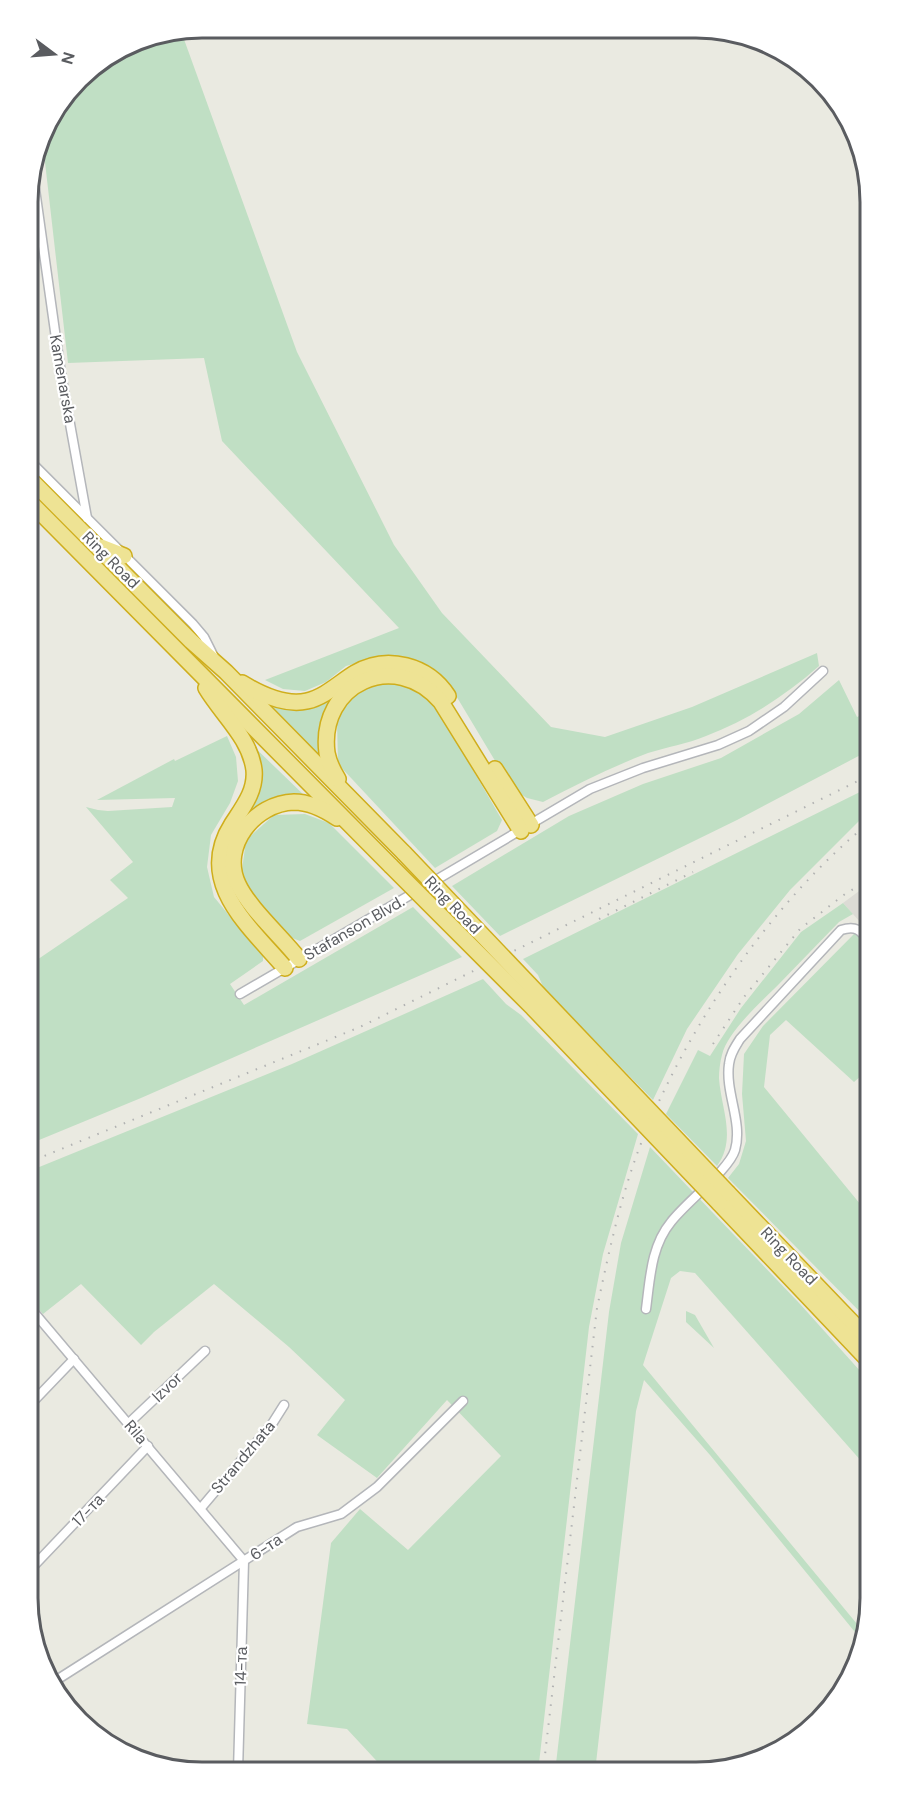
<svg xmlns="http://www.w3.org/2000/svg" width="897" height="1799" font-family="'DM Sans',sans-serif">
  <style>
    .industrial { fill: #dcdbd5 }
    .green { fill: #c0dfc4 }
    .lines { fill: none; stroke-linecap: round; stroke-linejoin: round }
    .street-casing { stroke: #b4b6ba; stroke-width: 11 }
    .highway-casing { stroke: #cfae1c; stroke-width: 18 }
    .street { stroke: #fff; stroke-width: 8 }
    .highway { stroke: #eee394; stroke-width: 15 }
    .rail { stroke: #b1b2b2; stroke-width: 2; stroke-dasharray: 1.5 8; stroke-linecap: butt }
    .highway-bridge-casing { stroke: #cfae1c; stroke-width: 18; stroke-linecap: butt }
    .highway-bridge { stroke: #eee394; stroke-width: 15 }
    .labels { text-anchor: middle; dominant-baseline: central; stroke-width: 4.5; stroke-linejoin: round; paint-order: stroke }
    .street-label { font-size: 16px; fill: #5a5c60; stroke: #fff }
    .rim { fill: none; stroke: #5a5c60; stroke-width: 3 }
  </style>
  <rect width="100%" height="100%" fill="#eaeae1"/>
  <!-- industrial -->
  <polygon class="industrial" points="870,883 870,933 843,903"/>
  <!-- green -->
  <g class="green">
    <path d="M181 31 297 352 394 545 442 613 551 727 605 737 692 707 817 653 819 666C785 696 748 720 706 736 687 744 667 747 648 753 612 767 577 784 543 802L527 798 512 789 455 694 375 658 346 666 326 682 305 691 283 689 265 680 399 628 222 441 204 358 68 363 42 136 45 124 86 71 135 40Z"/>
    <polygon points="839,680 857,717 870,711 870,750 737,820 500,936 452,886 569,816 643,784 721,758 799,714"/>
    <polygon points="382,682 411,687 433,701 502,820 497,831 435,868 338,764 337,722 348,698"/>
    <path d="M337 694C320 719 318 730 321 759L259 697C295 708 302 715 337 694Z"/>
    <polygon points="227,736 236,757 238,781 230,803 211,835 207,867 214,897 242,931 263,953 263,961 230,984 244,1005 413,907 462,957 141,1098 27,1145 28,966 128,898 110,880 133,862 86,807 98,810 108,811 172,807 175,798 97,800 174,759 175,761"/>
    <polygon points="247,740 306,797 234,829 251,807"/>
    <polygon points="870,787 870,813 859,821 790,890 738,954 687,1029 653,1100 544,989 538,975 523,959"/>
    <polygon points="305,814 329,823 394,888 300,941 287,936 247,891 242,870 246,840 274,815"/>
    <path d="M843 903 853 914 839 922C819 943 799 963 779 984 762 1001 727 1032 722 1055 720 1062 719 1071 719 1078 721 1109 737 1138 717 1166L666 1114 698 1050 710 1056 741 1008 801 932Z"/>
    <polygon points="855,933 870,949 870,1068 854,1082 786,1020 770,1035 764,1087 870,1216 870,1322 728,1178 739,1164 746,1141 742,1094 744,1054 763,1026"/>
    <polygon points="483,979 506,1004 521,1015 638,1134 603,1254 589,1327 538,1772 386,1771 347,1729 307,1724 331,1543 360,1509 408,1550 501,1456 447,1400 377,1478 317,1435 345,1400 289,1347 214,1284 154,1332 141,1345 81,1284 43,1314 27,1296 27,1172 292,1064"/>
    <polygon points="650,1147 800,1304 870,1382 870,1471 695,1273 680,1271 671,1278 643,1365 862,1630 859,1637 710,1455 644,1380 636,1411 595,1772 555,1772 609,1312 621,1243"/>
    <polygon points="686,1311 695,1315 714,1348 686,1322"/>
  </g>
  <g class="lines">
    <defs>
      <g id="street">
        <polyline points="32,168 61,374 87,518"/>
        <polyline points="28,459 193,624 204,637 214,657"/>
        <polyline points="431,883 590,789 643,768 718,745 749,731 784,707 823,671"/>
        <polyline points="240,994 417,891"/>
        <polyline points="27,1304 244,1561"/>
        <path d="M646 1309C650 1279 651 1246 671 1222 685 1203 729 1170 735 1150 743 1122 725 1093 729 1064 730 1054 735 1047 740 1039L841 930C856 925 860 930 870 942"/>
        <polyline points="27,1408 74,1359"/>
        <polyline points="129,1423 205,1351"/>
        <polyline points="201,1508 272,1424 284,1405"/>
        <polyline points="27,1573 148,1446"/>
        <polyline points="55,1681 297,1527 341,1514 377,1487 463,1401"/>
        <polyline points="238,1771 244,1561"/>
      </g>
      <g id="highway">
        <polyline points="28,477 191,641 226,672 404,853"/>
        <polyline points="28,500 391,866"/>
        <polyline points="101,547 124,556"/>
        <path d="M242 683C260 694 285 706 307 701 325 697 340 682 355 673 387 654 428 665 448 696"/>
        <path d="M206 688C222 715 250 738 254 770 256 791 243 807 232 824 195 882 249 926 285 968"/>
        <polyline points="495,769 531,825"/>
        <path d="M338 779C333 771 329 763 327 753 318 684 395 648 441 702L521 831"/>
        <path d="M299 959C282 937 249 908 238 884 220 846 255 803 294 802 309 802 325 810 337 818"/>
        <polyline points="728,1193 870,1341"/>
        <polyline points="719,1203 870,1362"/>
      </g>
    </defs>
    <!-- street casing -->
    <use href="#street" class="street-casing"/>
    <!-- highway casing -->
    <use href="#highway" class="highway-casing"/>
    <!-- street -->
    <use href="#street" class="street"/>
    <!-- highway -->
    <use href="#highway" class="highway"/>
    <!-- rail -->
    <g class="rail">
      <polyline points="599,919 693,872"/>
      <polyline points="713,1044 744,997 800,929 845,894 870,879"/>
      <polyline points="27,1163 360,1027 870,775"/>
      <path d="M543 1772 597 1308C608 1256 619 1204 637 1154 682 1033 770 903 870 822"/>
    </g>
    <defs>
      <g id="highway-bridge">
        <polyline points="404,853 728,1193"/>
        <polyline points="391,866 533,1008 719,1203"/>
      </g>
    </defs>
    <!-- highway-bridge casing -->
    <use href="#highway-bridge" class="highway-bridge-casing"/>
    <!-- highway-bridge -->
    <use href="#highway-bridge" class="highway-bridge"/>
  </g>
  <g class="labels">
    <!-- street labels -->
    <g class="street-label">
      <text transform="translate(63 379) rotate(80)">Kamenarska</text>
      <text transform="translate(111 560) rotate(45)">Ring Road</text>
      <text transform="translate(453 905) rotate(46)">Ring Road</text>
      <text transform="translate(354 928) rotate(-30)">Stafanson Blvd.</text>
      <text transform="translate(789 1256) rotate(46)">Ring Road</text>
      <text transform="translate(167 1387) rotate(-44)">Izvor</text>
      <text transform="translate(136 1432) rotate(49)">Rila</text>
      <text transform="translate(243 1457) rotate(-50)">Strandzhata</text>
      <text transform="translate(88 1510) rotate(-46)">17-та</text>
      <text transform="translate(266 1547) rotate(-33)">6-та</text>
      <text transform="translate(241 1666) rotate(-88)">14-та</text>
    </g>
  </g>
  <!-- crop -->
  <path d="M0 0H897V1799H0ZM202 38H696A164 164 0 0 1 860 202V1598A164 164 0 0 1 696 1762H202A164 164 0 0 1 38 1598V202A164 164 0 0 1 202 38Z" fill="#fff" fill-rule="evenodd"/>
  <path class="rim" d="M202 38H696A164 164 0 0 1 860 202V1598A164 164 0 0 1 696 1762H202A164 164 0 0 1 38 1598V202A164 164 0 0 1 202 38Z"/>
  <!-- north arrow -->
  <g transform="translate(54 54) rotate(106)" stroke="#ffffff" stroke-width="4.5" paint-order="stroke">
  <path d="M0-4.5L10 22L0 15L-10 22Z" fill="#5a5c60"/>
  <text y="-9" font-size="16" font-weight="bold" text-anchor="middle" fill="#5a5c60">N</text>
  </g>
</svg>
